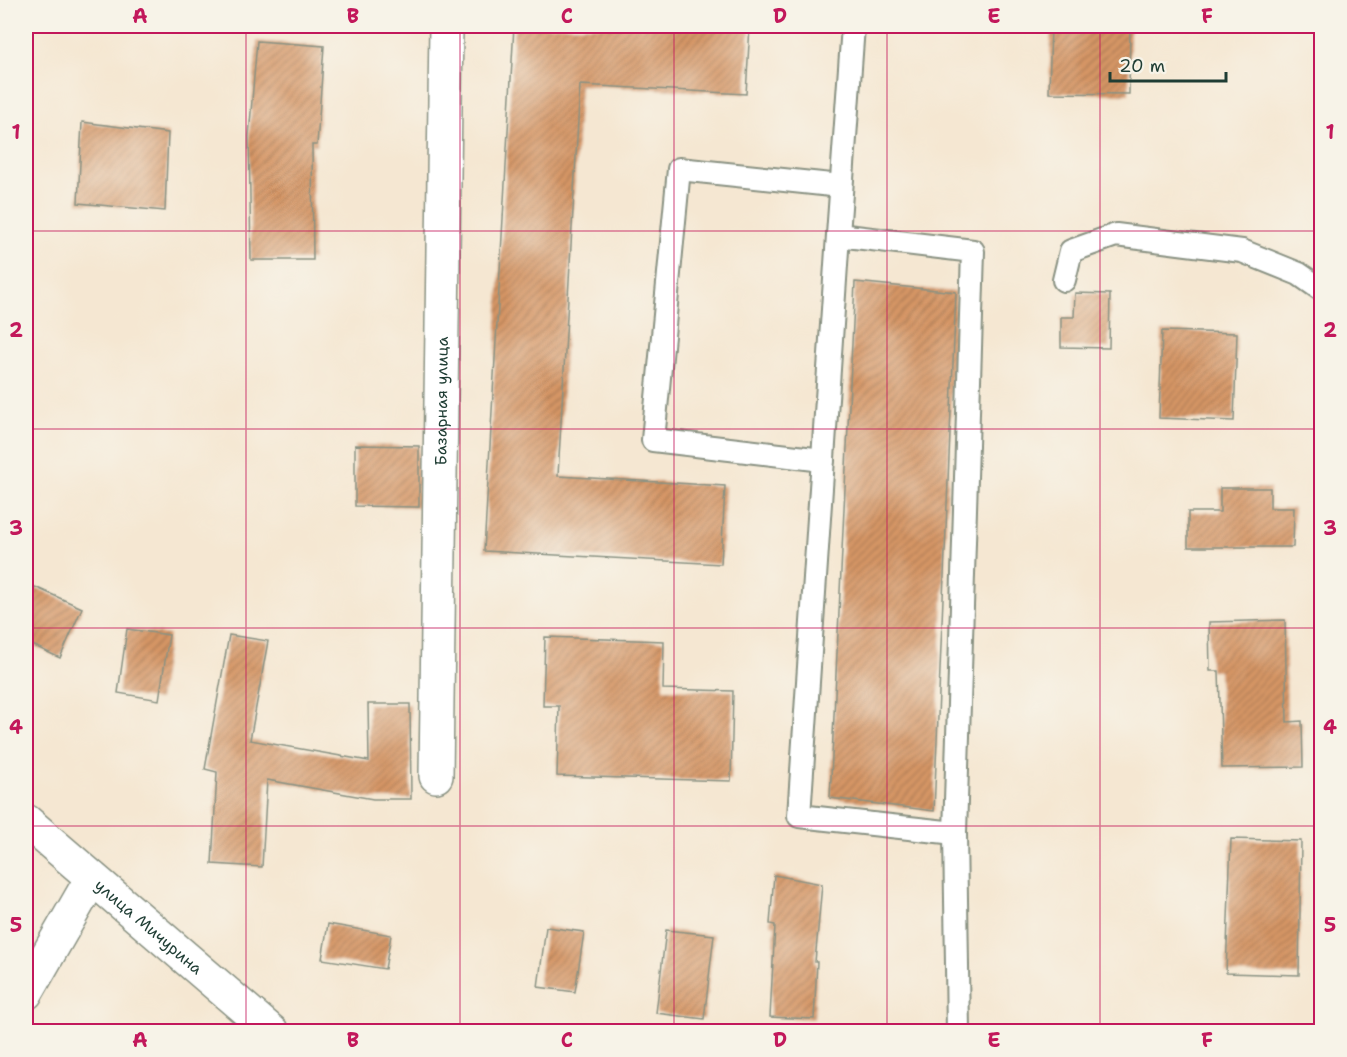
<svg xmlns="http://www.w3.org/2000/svg" width="1347" height="1057" font-family="'Shantell Sans',sans-serif">
  <style>
    .building { fill: url(#building-hatch) }
    .lines { fill: none; stroke-linecap: round; stroke-linejoin: round }
    .lane-casing { stroke: #8a9283; stroke-width: 26 }
    .street-casing { stroke: #8a9283; stroke-width: 36 }
    .lane { stroke: #fff; stroke-width: 22 }
    .street { stroke: #fff; stroke-width: 33 }
    .grid { fill: none; stroke: #c2185b; stroke-width: 1.5; stroke-opacity: 0.55 }
    .labels { text-anchor: middle; dominant-baseline: central; stroke-width: 6; stroke-linejoin: round; paint-order: stroke }
    .street-label { font-size: 16px; fill: #1f3d34; stroke: #f7f3e8 }
    .neatline { fill: none; stroke: #c2185b; stroke-width: 2 }
    .grid-label { font-size: 20px; text-anchor: middle; font-weight: bold; fill: #c2185b }
  </style>
  <defs>
    <pattern id="building-hatch" width="6" height="6" patternUnits="userSpaceOnUse" patternTransform="scale(1.5)"><rect width="6" height="6" fill="#d59565"/><path d="M-1 1l2-2M0 6l6-6M5 7l2-2" fill="none" stroke="#ac7b54"/></pattern>
  </defs>
  <rect width="100%" height="100%" fill="#f7f3e8"/>
  <filter id="ink" filterUnits="userSpaceOnUse"><feTurbulence type="fractalNoise" baseFrequency=".0167" numOctaves="2"/><feDisplacementMap in="SourceGraphic" scale="12" xChannelSelector="R" yChannelSelector="G"/><feConvolveMatrix kernelMatrix="1 2 1 2 8 2 1 2 1" color-interpolation-filters="sRGB"/></filter>
  <filter id="wash" filterUnits="userSpaceOnUse"><feTurbulence type="fractalNoise" baseFrequency=".008" numOctaves="4" result="noise"/><feDisplacementMap in="SourceGraphic" scale="24" xChannelSelector="R" yChannelSelector="G"/><feGaussianBlur stdDeviation="1.35" result="paint"/><feColorMatrix in="noise" values="0 0 0 0 0 0 0 0 0 0 0 0 0 0 0 0 0 1.4 0 .05"/><feComposite in="paint" operator="in"/></filter>
  <g filter="url(#wash)">
    <rect width="100%" height="100%" fill="#f5e7d2"/>
    <g id="blocks">
      <!-- building -->
      <g class="building">
        <polygon points="514,26 750,26 746,94 580,85 558,476 725,486 721,564 484,551"/>
        <polygon points="1051,26 1130,26 1129,94 1049,93"/>
        <polygon points="257,41 324,46 317,145 312,145 313,260 251,260 249,136"/>
        <polygon points="82,122 168,133 165,211 78,203"/>
        <polygon points="855,282 956,292 934,811 830,798"/>
        <polygon points="1075,293 1110,294 1109,348 1061,347 1061,317 1074,317"/>
        <polygon points="1162,331 1237,333 1234,421 1159,418"/>
        <polygon points="355,445 419,446 419,507 355,506"/>
        <polygon points="1220,488 1270,488 1270,508 1294,508 1293,547 1188,547 1188,512 1220,512"/>
        <polygon points="35,587 82,608 60,658 26,642 26,608"/>
        <polygon points="1285,620 1287,722 1302,721 1303,767 1222,768 1219,671 1210,671 1209,622"/>
        <polygon points="127,629 169,635 159,700 118,693"/>
        <polygon points="229,635 268,641 250,740 369,761 368,704 410,704 411,799 373,799 267,780 262,867 212,864 217,772 205,769"/>
        <polygon points="545,637 664,641 663,689 733,691 731,781 557,776 559,706 543,706"/>
        <polygon points="1231,839 1301,841 1299,975 1226,973"/>
        <polygon points="774,875 822,884 815,962 817,962 814,1019 770,1017 775,925 770,924"/>
        <polygon points="328,924 391,935 385,969 322,959"/>
        <polygon points="546,927 584,932 575,992 538,987"/>
        <polygon points="666,930 714,935 704,1019 656,1013"/>
      </g>
    </g>
  </g>
  <g filter="url(#ink)">
    <use href="#blocks" fill-opacity="0" stroke="#8a9283" stroke-width="1.5"/>
    <g class="lines">
      <defs>
        <g id="lane">
          <polyline points="853,26 838,235 973,251 955,833 958,1032"/>
          <polyline points="838,235 799,816 955,833"/>
          <polyline points="1064,280 1071,251 1116,235 1242,251 1299,274 1322,290"/>
          <polyline points="823,460 653,440 679,169 841,186"/>
        </g>
        <g id="street">
          <path id="s1" d="M436 776 446 26"/>
          <path id="s2" d="M26 821 272 1032"/>
          <polyline points="26,993 92,878"/>
        </g>
      </defs>
      <!-- lane casing -->
      <use href="#lane" class="lane-casing"/>
      <!-- street casing -->
      <use href="#street" class="street-casing"/>
      <!-- lane -->
      <use href="#lane" class="lane"/>
      <!-- street -->
      <use href="#street" class="street"/>
    </g>
  </g>
  <!-- grid -->
  <path class="grid" d="M246 26V1032M460 26V1032M674 26V1032M887 26V1032M1100 26V1032M26 231H1322M26 429H1322M26 628H1322M26 826H1322"/>
  <g class="labels">
    <!-- street labels -->
    <g class="street-label">
      <text stroke="none"><textPath href="#s1" startOffset="375">Базарная улица</textPath></text>
      <text stroke="none"><textPath href="#s2" startOffset="162">улица Мичурина</textPath></text>
    </g>
  </g>
  <!-- margin -->
  <rect width="1347" height="1057" fill="none" stroke="#f7f3e8" stroke-width="66"/>
  <!-- scale -->
  <path d="M1110 72v9h116v-9" fill="none" stroke="#1f3d34" stroke-width="3"/>
  <text x="1119" y="72" font-size="18" fill="#1f3d34" stroke="#f7f3e8" stroke-width="4.5" paint-order="stroke">20 m</text>
  <rect x="33" y="33" width="1281" height="991" class="neatline"/>
  <g class="grid-label">
    <text x="140" y="23">A</text>
    <text x="353" y="23">B</text>
    <text x="567" y="23">C</text>
    <text x="780" y="23">D</text>
    <text x="994" y="23">E</text>
    <text x="1207" y="23">F</text>
    <text x="16" y="139">1</text>
    <text x="1330" y="139">1</text>
    <text x="16" y="337">2</text>
    <text x="1330" y="337">2</text>
    <text x="16" y="535">3</text>
    <text x="1330" y="535">3</text>
    <text x="16" y="734">4</text>
    <text x="1330" y="734">4</text>
    <text x="16" y="932">5</text>
    <text x="1330" y="932">5</text>
    <text x="140" y="1047">A</text>
    <text x="353" y="1047">B</text>
    <text x="567" y="1047">C</text>
    <text x="780" y="1047">D</text>
    <text x="994" y="1047">E</text>
    <text x="1207" y="1047">F</text>
  </g>
</svg>
